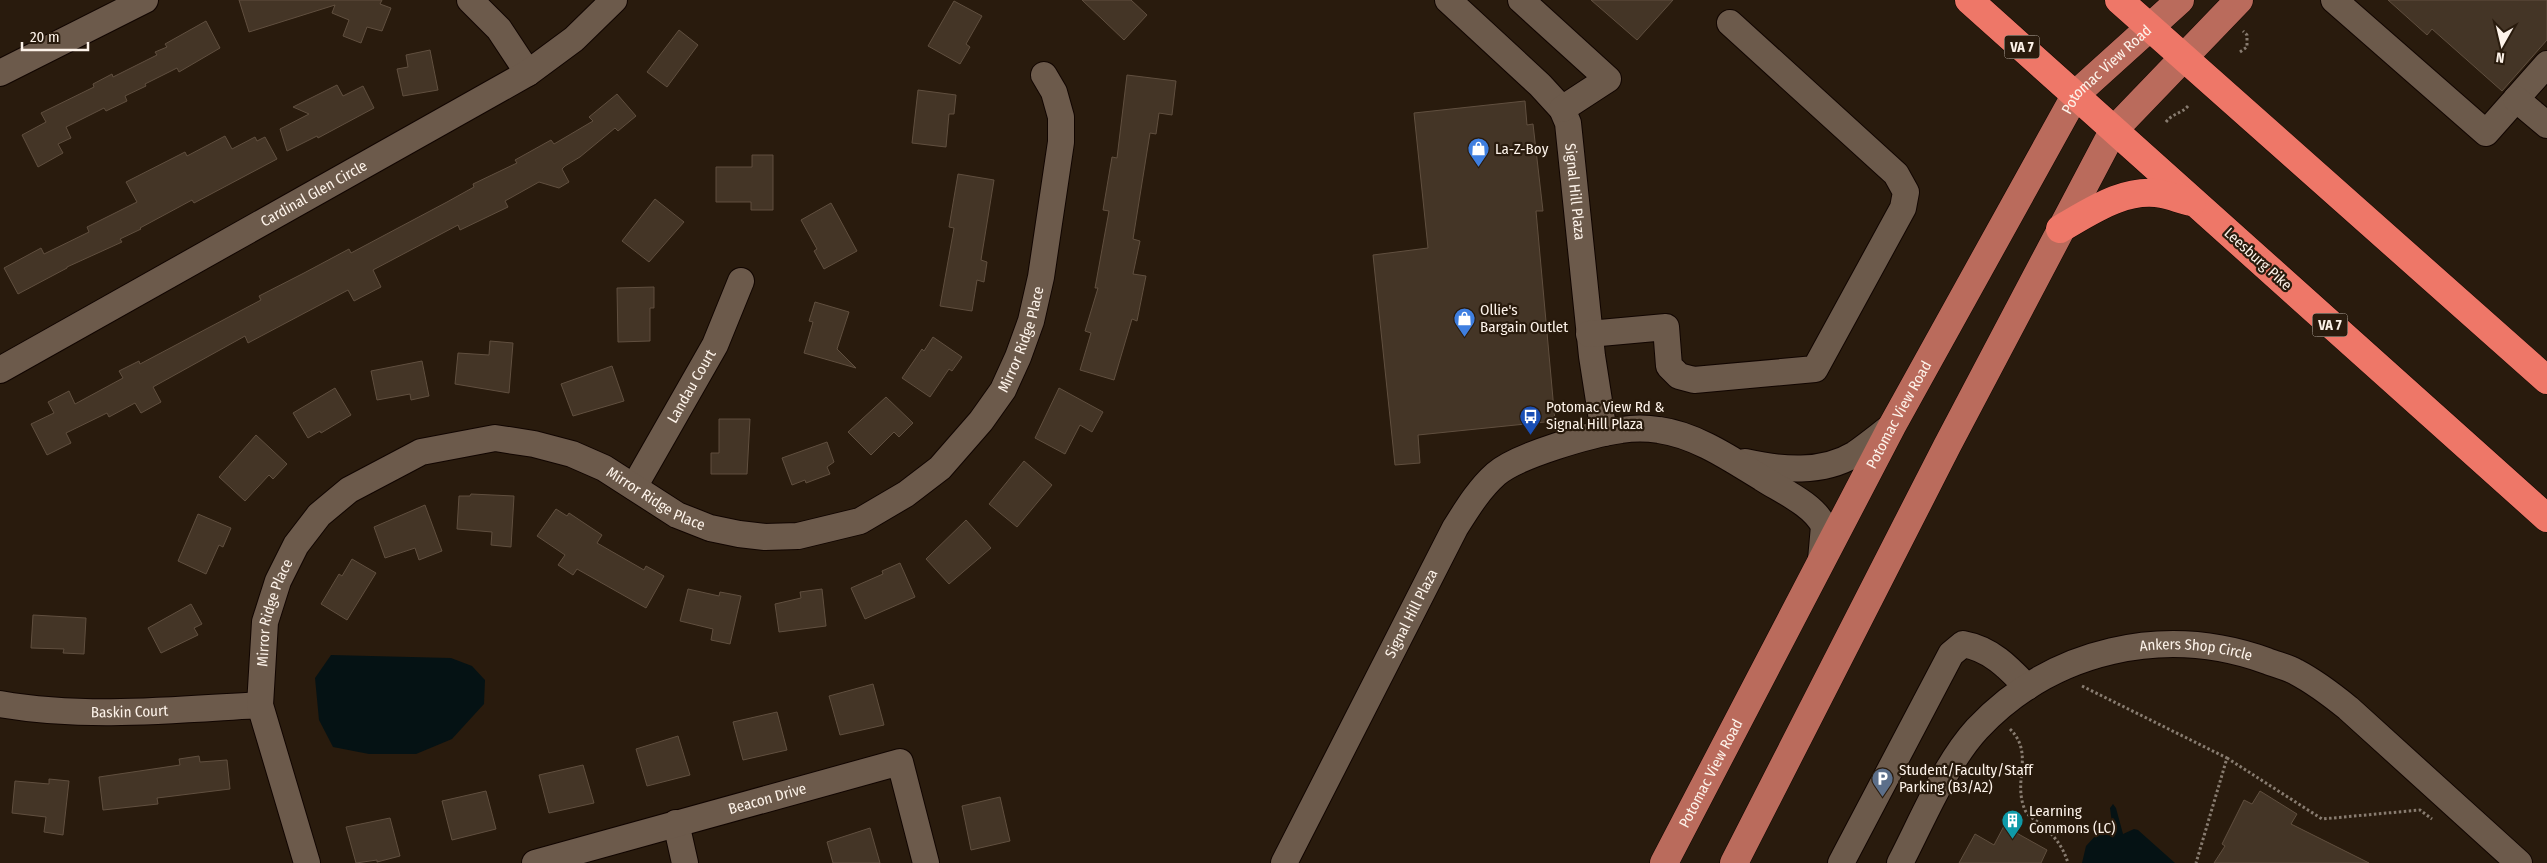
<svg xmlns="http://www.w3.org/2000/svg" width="2547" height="863" font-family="'Fira Sans Condensed',sans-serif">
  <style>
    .water { fill: #051214 }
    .building { fill: #443526; stroke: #604f3f }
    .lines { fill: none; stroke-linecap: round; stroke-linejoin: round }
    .minor-casing { stroke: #110500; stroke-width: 28 }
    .major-casing { stroke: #110500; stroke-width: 29 }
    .highway-casing { stroke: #110500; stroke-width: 29 }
    .path { stroke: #887c70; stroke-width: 3; stroke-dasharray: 2.5 2.5; stroke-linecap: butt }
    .minor { stroke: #6c5a4b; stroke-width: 26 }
    .major { stroke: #ba6b5c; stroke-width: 28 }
    .highway { stroke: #ee7768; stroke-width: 28 }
    .labels { text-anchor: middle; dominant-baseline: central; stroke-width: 4.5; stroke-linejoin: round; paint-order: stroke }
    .shield { fill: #291b0d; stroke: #bdb2a8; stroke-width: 1 }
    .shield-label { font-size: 14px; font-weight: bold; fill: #fdf3ea }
    .street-label { font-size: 15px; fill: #fdf3ea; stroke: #291b0d }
    .poi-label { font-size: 15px; fill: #fdf3ea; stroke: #291b0d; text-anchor: start }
  </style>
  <rect width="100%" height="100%" fill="#291b0d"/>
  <!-- water -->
  <g class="water">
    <polygon points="331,655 451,658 472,666 485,680 484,704 452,739 416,754 369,754 333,747 319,720 315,678"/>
    <polygon points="2113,804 2116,808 2123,834 2134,829 2138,830 2175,863 2082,863 2086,846 2099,832 2110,831 2112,823 2110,808"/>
  </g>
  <!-- building -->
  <g class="building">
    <polygon points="239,0 382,0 380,4 391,8 382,31 367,27 361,43 343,36 349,20 332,13 335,5 249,32"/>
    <polygon points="1082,0 1131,0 1147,15 1124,40"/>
    <polygon points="1591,0 1673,0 1637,40"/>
    <polygon points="2388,0 2547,0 2547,40 2502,91 2432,29 2427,35"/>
    <polygon points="954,1 982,16 966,44 970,47 960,64 928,46"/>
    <polygon points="206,21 220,48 179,72 177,68 145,84 146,86 125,96 127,101 106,111 104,108 66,127 71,138 58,144 63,153 38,167 22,135 46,122 41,113 94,87 93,84 112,74 113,77 157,55 155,52 167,47 165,44"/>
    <polygon points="679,30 698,45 667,87 647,72"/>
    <polygon points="430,50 438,90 403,96 397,69 408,67 406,55"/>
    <polygon points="1127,75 1176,81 1172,115 1159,113 1156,134 1150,133 1133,239 1140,241 1133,274 1146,276 1137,321 1132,319 1114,380 1080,370 1091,333 1085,331 1098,288 1095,288 1109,211 1103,210 1112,157 1117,158"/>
    <polygon points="337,85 343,96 363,86 374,108 318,138 317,136 287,151 280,129 309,114 293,107"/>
    <polygon points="918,90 956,95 954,114 949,114 946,147 912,143"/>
    <polygon points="617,94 636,116 618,131 615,128 580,157 565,166 562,169 569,182 559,188 539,182 505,201 508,207 460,230 458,225 373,270 381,287 354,301 348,290 248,343 245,336 153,387 161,402 141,413 135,403 109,417 107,413 66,433 71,443 47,455 31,424 54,413 48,402 69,391 75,404 123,378 119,371 139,361 140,364 261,300 259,296 304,273 349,249 351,253 447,202 474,187 473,184 517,163 515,160 551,140 554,144 593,121 589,117"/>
    <polygon points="1525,101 1527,125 1533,124 1543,211 1536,211 1555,421 1418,435 1420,463 1395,465 1373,255 1428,248 1414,113"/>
    <polygon points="225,136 232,149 255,137 257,141 265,137 277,159 194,203 192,200 140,228 141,229 120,239 122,242 67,267 67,268 18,294 4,268 41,248 44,254 89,232 87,227 137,202 126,182 185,152 187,156"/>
    <polygon points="752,155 773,155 773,210 751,210 751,202 716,202 716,167 752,167"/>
    <polygon points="958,174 994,180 981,260 987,262 984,282 977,280 972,311 940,306 954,228 949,227"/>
    <polygon points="655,199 684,222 649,262 622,241"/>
    <polygon points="831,203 857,251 824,269 814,251 817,249 801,220"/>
    <polygon points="654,287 654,308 650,308 650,341 618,342 617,288"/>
    <polygon points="815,302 849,312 837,349 856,368 804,353 813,322 809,321"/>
    <polygon points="933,337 962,357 952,371 949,369 930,397 902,378 922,349 924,351"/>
    <polygon points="490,341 513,343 509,393 455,384 458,353 489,355"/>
    <polygon points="422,361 429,396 411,400 410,394 377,400 371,371"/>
    <polygon points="612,366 624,401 573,416 561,384"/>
    <polygon points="335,388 351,415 321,433 320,431 308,438 293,413"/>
    <polygon points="1059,388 1103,412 1092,432 1080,425 1065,454 1035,438"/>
    <polygon points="886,397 913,423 899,437 894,432 871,455 848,432"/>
    <polygon points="719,419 750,419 747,474 711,474 711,453 719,453"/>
    <polygon points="256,435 287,464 273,479 269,475 245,501 219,477"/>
    <polygon points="827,442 834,462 827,467 830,474 806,483 805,480 792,485 782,458"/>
    <polygon points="1024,461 1052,485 1017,527 989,504"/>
    <polygon points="471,494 514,496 511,547 491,545 492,532 457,529 459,496 470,496"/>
    <polygon points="425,505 442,551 419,560 415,548 385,558 374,527"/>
    <polygon points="556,509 567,516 569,513 602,535 597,543 644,570 646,566 664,576 646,608 577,569 573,575 558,565 565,555 537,536"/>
    <polygon points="198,514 231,528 223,547 219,545 206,574 178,561"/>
    <polygon points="966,520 991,548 949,584 926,559"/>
    <polygon points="352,559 376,573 347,620 321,604 339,574 342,576"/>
    <polygon points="900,563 915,597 865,619 851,588 883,574 882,571"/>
    <polygon points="688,589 719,596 720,592 741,596 730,644 711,640 713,629 680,621"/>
    <polygon points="822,589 826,626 779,632 775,604 801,598 800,592"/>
    <polygon points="191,604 202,624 194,628 198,635 161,653 148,628"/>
    <polygon points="33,615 86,618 84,654 63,653 64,649 31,648"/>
    <polygon points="873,684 884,725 840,735 829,696"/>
    <polygon points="777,712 787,750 743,760 733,722"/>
    <polygon points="678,736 690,775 647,786 636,749"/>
    <polygon points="199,756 200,762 227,760 230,789 157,798 158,804 103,810 99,777 180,765 179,759"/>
    <polygon points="583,765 594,803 549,813 539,775"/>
    <polygon points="49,779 69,781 63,835 44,832 46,817 12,813 15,781 49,784"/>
    <polygon points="486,791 496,829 452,840 442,801"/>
    <polygon points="2260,791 2297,814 2291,824 2369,863 2214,863 2225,846 2222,844 2244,800 2252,804"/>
    <polygon points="1000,797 1010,841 971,850 962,806"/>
    <polygon points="390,818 400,856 377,862 377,860 356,863 346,827"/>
    <polygon points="2004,826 2047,850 2041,863 1959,863 1975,834 1994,845"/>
    <polygon points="870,828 880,863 833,863 827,842"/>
  </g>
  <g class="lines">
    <defs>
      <g id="minor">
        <polyline points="470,0 499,29 528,73"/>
        <path id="s1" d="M1448 0 1540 85 1562 109 1568 123 1592 356 1604 433"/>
        <polyline points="1521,0 1608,79 1562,109"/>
        <polyline points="2334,0 2486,133 2547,64"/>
        <polyline points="0,73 145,0"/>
        <polyline points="2516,99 2547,125"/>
        <polyline points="1589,334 1666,327 1669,366 1679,376 1694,380 1815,369 1903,208 1906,192 1896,174 1730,23"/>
        <path id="s2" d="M0 370 528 73 574 39 614 0"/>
        <path d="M1745 462C1781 470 1822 474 1855 454 1868 445 1880 435 1892 426"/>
        <path id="s3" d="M634 487 715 345 741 281"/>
        <path id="s4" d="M0 704C86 719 173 710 260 705"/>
        <polyline points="676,823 685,863"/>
        <path id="s5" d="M307 863 260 705 265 622 278 581 296 545 319 515 349 490 421 452 495 438 534 444 572 454 604 468 677 515 710 528 739 534 765 537 798 536 860 521 906 494 940 468 981 421 1003 390 1018 357 1031 321 1041 277 1061 142V117L1054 92 1044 75"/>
        <path id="s6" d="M535 863 900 762 926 863"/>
        <path id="s7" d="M1284 863 1455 528C1467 509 1479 489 1496 474 1518 455 1592 434 1621 430 1633 428 1647 428 1659 430 1696 435 1731 459 1762 478 1782 491 1813 504 1824 526L1821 560"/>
        <path d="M1841 863 1951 654 1963 644C1991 649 2008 667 2027 687"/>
        <path id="s8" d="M1900 863C1922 821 1945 764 1977 729 2052 649 2165 624 2267 661 2277 665 2287 667 2296 672 2315 682 2332 695 2348 708L2519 863"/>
      </g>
      <g id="major">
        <path id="s9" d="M1664 863 1892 426 2076 94 2180 0"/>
        <polyline points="1734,863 1947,446 2113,131 2239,0"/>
      </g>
      <g id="highway">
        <polyline points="1969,0 2547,518"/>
        <polyline points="2119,0 2547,380"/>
        <path d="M2060 229C2090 212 2125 187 2162 194 2172 196 2182 200 2192 202"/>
      </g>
    </defs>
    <!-- minor casing -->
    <use href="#minor" class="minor-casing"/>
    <!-- major casing -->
    <use href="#major" class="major-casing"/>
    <!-- highway casing -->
    <use href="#highway" class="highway-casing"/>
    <!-- path -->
    <g class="path">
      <polyline points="2240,52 2247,47 2247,35 2243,31"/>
      <path d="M2166 122C2173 113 2181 114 2188 106"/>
      <polyline points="2082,686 2227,758 2196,863"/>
      <path d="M2010 729C2035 754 2012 780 2025 810 2027 815 2034 819 2039 823 2053 834 2063 846 2068 863"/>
      <polyline points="2227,758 2322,819 2420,810 2432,819"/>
    </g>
    <!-- minor -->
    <use href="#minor" class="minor"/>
    <!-- major -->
    <use href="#major" class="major"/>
    <!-- highway -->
    <use href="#highway" class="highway"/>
  </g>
  <!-- icons -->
  <defs>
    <symbol id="shop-pin" viewBox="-11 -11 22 30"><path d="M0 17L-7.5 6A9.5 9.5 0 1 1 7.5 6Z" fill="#3f7fe0" stroke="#291b0d"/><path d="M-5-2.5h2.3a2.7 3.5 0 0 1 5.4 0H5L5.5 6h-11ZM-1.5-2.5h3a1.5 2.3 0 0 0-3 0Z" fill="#fff"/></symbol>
    <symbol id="bus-pin" viewBox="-11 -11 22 30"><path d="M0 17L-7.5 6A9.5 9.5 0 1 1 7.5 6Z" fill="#1a4fb4" stroke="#291b0d"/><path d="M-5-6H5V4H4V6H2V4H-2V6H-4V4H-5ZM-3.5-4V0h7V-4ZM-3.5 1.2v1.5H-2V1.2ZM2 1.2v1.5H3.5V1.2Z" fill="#fff"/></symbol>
    <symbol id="parking-pin" viewBox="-11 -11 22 30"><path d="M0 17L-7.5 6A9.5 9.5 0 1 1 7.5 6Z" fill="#5c6f8a" stroke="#291b0d"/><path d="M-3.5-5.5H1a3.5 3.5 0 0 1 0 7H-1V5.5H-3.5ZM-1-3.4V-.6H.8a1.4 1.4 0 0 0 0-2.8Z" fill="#fff"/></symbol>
    <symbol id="building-pin" viewBox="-11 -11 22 30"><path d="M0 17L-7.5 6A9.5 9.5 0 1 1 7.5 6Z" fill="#0f9aa8" stroke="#291b0d"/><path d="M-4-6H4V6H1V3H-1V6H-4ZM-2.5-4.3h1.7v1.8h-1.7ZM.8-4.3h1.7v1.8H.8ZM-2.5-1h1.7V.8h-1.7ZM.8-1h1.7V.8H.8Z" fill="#fff"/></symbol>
  </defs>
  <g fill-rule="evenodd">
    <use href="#shop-pin" x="1466" y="136" width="25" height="34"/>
    <use href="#shop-pin" x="1452" y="306" width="25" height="34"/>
    <use href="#bus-pin" x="1518" y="404" width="25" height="34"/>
    <use href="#parking-pin" x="1870" y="766" width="25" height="34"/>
    <use href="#building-pin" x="2000" y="808" width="25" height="34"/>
  </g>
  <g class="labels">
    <!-- shield labels -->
    <g class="shield">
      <rect x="2004.5" y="35.5" width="35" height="23" rx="4"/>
      <rect x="2312.5" y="313.5" width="35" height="23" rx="4"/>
    </g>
    <g class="shield-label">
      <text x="2022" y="47">VA 7</text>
      <text x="2330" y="325">VA 7</text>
    </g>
    <!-- street labels -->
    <g class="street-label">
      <text stroke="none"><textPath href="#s9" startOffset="911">Potomac View Road</textPath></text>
      <text stroke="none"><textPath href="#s1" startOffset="242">Signal Hill Plaza</textPath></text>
      <text stroke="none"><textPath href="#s2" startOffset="360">Cardinal Glen Circle</textPath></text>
      <text transform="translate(2258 259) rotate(42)">Leesburg Pike</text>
      <text stroke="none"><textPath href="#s5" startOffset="1204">Mirror Ridge Place</textPath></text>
      <text stroke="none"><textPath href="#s3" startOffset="116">Landau Court</textPath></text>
      <text stroke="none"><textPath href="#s9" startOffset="506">Potomac View Road</textPath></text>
      <text stroke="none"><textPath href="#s5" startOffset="739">Mirror Ridge Place</textPath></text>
      <text stroke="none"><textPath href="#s7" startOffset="280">Signal Hill Plaza</textPath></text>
      <text stroke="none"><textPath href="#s5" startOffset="259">Mirror Ridge Place</textPath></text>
      <text stroke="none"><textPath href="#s8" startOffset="398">Ankers Shop Circle</textPath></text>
      <text stroke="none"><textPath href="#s4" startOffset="130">Baskin Court</textPath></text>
      <text stroke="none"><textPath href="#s9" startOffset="101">Potomac View Road</textPath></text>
      <text stroke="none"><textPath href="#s6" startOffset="241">Beacon Drive</textPath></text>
    </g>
    <!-- poi labels -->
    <g class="poi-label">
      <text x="1495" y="149">La-Z-Boy</text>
      <text x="1480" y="310">Ollie's<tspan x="1480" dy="17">Bargain Outlet</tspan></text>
      <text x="1546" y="407">Potomac View Rd &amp;<tspan x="1546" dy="17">Signal Hill Plaza</tspan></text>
      <text x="1899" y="770">Student/Faculty/Staff<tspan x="1899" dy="17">Parking (B3/A2)</tspan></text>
      <text x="2029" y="811">Learning<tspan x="2029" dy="17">Commons (LC)</tspan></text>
    </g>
  </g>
  <!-- north arrow -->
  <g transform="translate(2502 45) rotate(188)" stroke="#291b0d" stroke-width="4" paint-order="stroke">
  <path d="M0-4L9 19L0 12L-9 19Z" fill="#fdf3ea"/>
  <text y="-8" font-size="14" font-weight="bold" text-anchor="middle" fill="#fdf3ea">N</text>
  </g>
  <!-- scale -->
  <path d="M22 42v8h66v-8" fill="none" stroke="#fdf3ea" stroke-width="2.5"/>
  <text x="30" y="42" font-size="15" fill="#fdf3ea" stroke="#291b0d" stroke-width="4" paint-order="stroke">20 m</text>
</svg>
